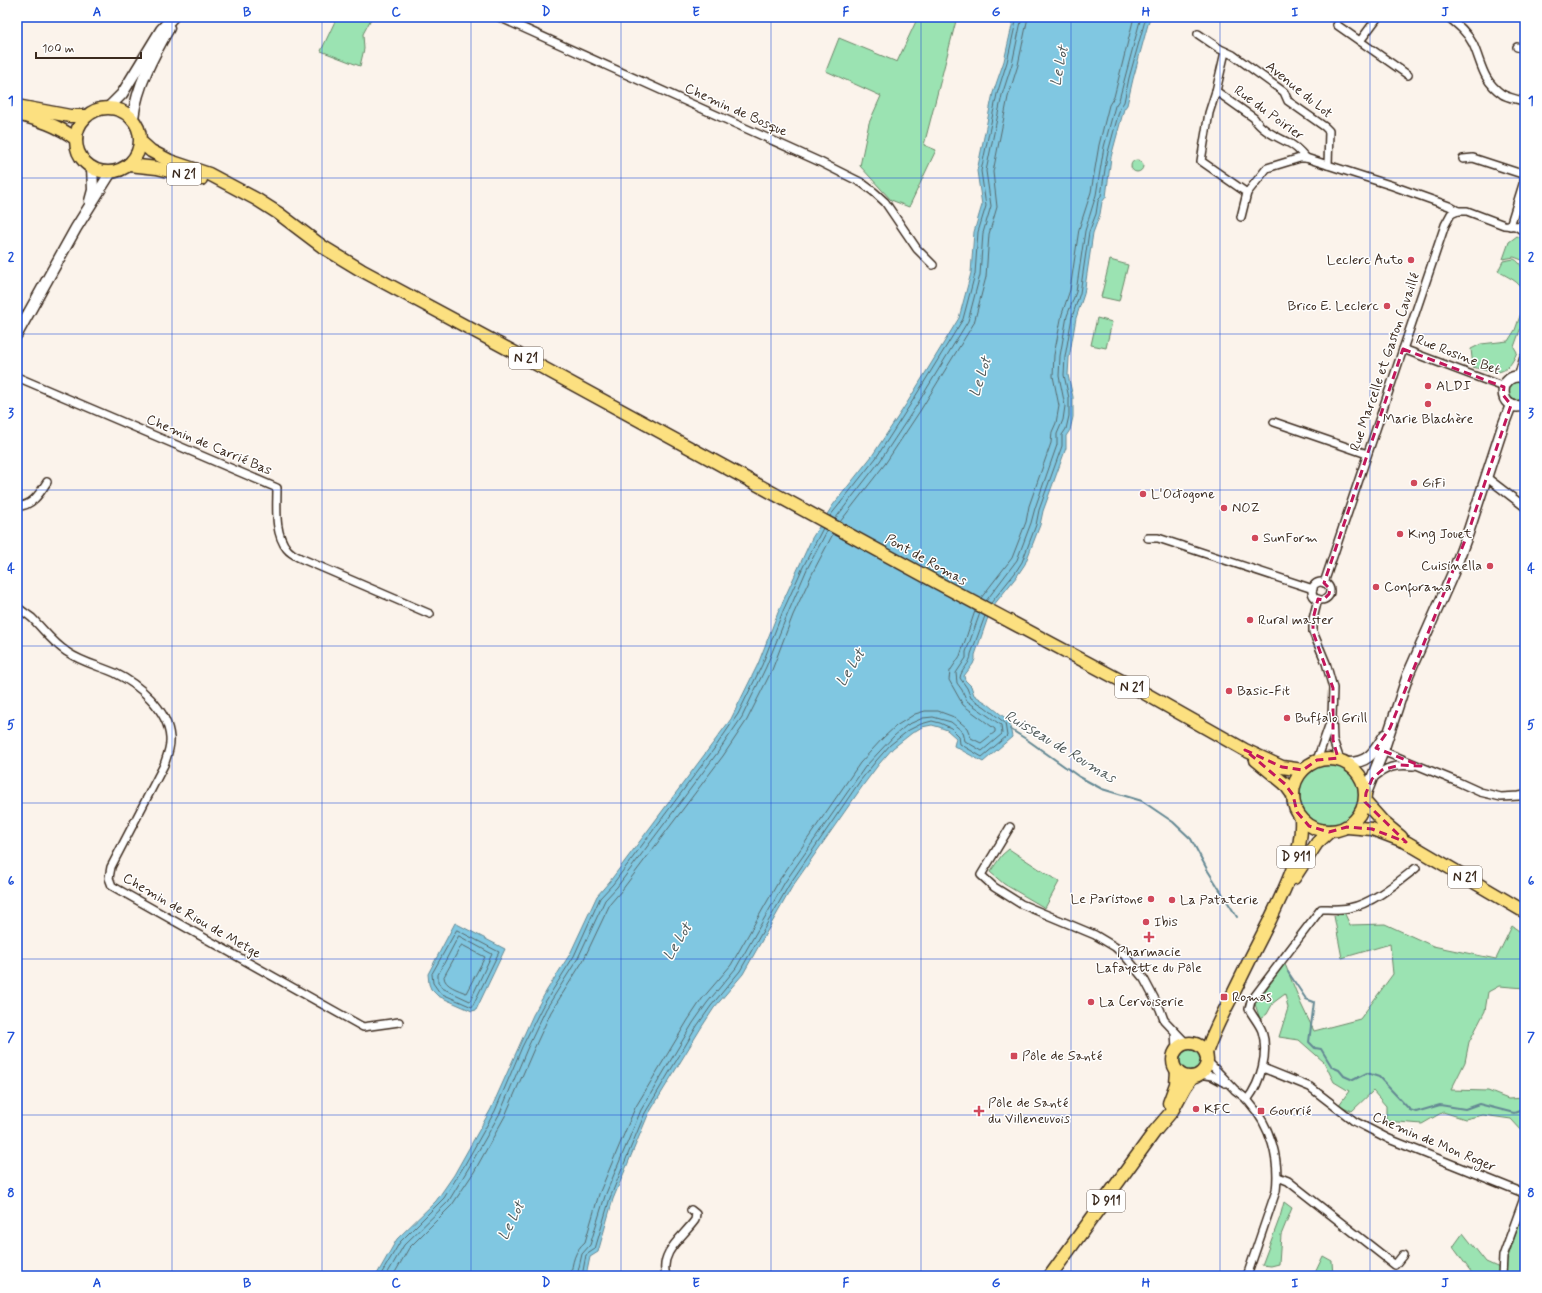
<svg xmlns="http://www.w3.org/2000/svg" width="1542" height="1293" font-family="Mynerve,sans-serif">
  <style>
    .green { fill: #9be3b2; stroke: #6b8668 }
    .water { fill: #80c7e1; stroke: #648893 }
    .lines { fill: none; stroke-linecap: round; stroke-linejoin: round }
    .shore { stroke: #57696c; stroke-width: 1 }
    .stream { stroke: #648893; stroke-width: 2 }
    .street-casing { stroke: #3b2a1e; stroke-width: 10 }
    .secondary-casing { stroke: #3b2a1e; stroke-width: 13 }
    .primary-casing { stroke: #3b2a1e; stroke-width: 15 }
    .street { stroke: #fff; stroke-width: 7 }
    .secondary { stroke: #fff; stroke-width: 10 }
    .primary { stroke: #fce080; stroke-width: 12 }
    .marked { fill: none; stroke: #c2185b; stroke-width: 3; stroke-dasharray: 8 5; stroke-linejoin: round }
    .grid { fill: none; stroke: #1d4ed8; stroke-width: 1; stroke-opacity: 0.55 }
    .poi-dot { fill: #d1495b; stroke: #fff; stroke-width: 1.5 }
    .labels { text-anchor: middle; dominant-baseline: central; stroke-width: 3; stroke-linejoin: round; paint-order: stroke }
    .shield { fill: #fff; stroke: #766a62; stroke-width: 1 }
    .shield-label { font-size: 13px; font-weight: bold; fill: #3b2a1e }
    .street-label { font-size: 14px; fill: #3b2a1e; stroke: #fff }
    .poi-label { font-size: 14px; fill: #3b2a1e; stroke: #fff; text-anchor: start }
    .water-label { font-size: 15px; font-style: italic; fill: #505958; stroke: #fff }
    .neatline { fill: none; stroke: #1d4ed8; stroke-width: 1.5 }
    .grid-label { font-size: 13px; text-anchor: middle; font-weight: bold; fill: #1d4ed8 }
  </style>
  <rect width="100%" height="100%" fill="#fbf3eb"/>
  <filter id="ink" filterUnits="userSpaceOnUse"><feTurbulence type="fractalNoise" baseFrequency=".025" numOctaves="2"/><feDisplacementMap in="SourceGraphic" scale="8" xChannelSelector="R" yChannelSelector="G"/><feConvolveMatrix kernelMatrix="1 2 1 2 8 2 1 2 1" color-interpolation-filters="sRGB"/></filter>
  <g filter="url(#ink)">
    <!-- green -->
    <g class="green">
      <polygon points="337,17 372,17 363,34 364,49 360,66 321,51"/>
      <polygon points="918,17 957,17 924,145 936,150 909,207 891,200 860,166 869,123 881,96 826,71 839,38 897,62"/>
      <circle cx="1137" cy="166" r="6"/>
      <polygon points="1517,236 1525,240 1525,258 1522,260 1514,257 1503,259 1509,242"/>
      <path d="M1514 259C1527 265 1525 289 1525 301 1523 282 1514 281 1498 271L1503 261Z"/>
      <polygon points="1110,260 1128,265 1119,301 1101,297"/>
      <path d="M1525 302V316L1514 347 1517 352C1507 377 1496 374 1473 367L1471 349 1481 344 1508 341 1515 330Z"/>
      <polygon points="1097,318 1112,322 1106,348 1091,345"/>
      <polygon points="1513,381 1525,383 1525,398 1521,400 1514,400 1509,396 1509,386"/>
      <circle cx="1330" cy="796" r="31"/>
      <polygon points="1009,849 1059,882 1045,908 1004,884 990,872 1002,855"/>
      <polygon points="1344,912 1350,925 1385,924 1433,946 1496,959 1512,926 1525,935 1525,988 1499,986 1488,992 1485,1011 1469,1042 1465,1062 1451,1090 1488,1091 1508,1099 1525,1098 1525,1146 1523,1132 1511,1119 1483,1115 1465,1119 1443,1112 1422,1124 1386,1121 1386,1106 1373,1091 1352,1111 1339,1105 1349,1091 1334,1082 1324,1062 1299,1040 1279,1037 1288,1008 1285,994 1273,1003 1267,1014 1260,1019 1255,1004 1285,964 1301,1004 1314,1031 1360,1019 1393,974 1390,944 1342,958 1334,916"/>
      <circle cx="1190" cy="1059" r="13"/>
      <polygon points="1284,1202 1292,1208 1281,1235 1279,1264 1271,1266 1262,1265 1280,1217"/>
      <polygon points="1525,1204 1525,1276 1474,1276 1453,1247 1463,1233 1486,1262 1504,1270"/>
      <polygon points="1323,1256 1332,1261 1333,1276 1308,1276 1315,1273"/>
    </g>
    <!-- water -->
    <g class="water">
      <polygon points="1014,17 1150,17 1133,79 1127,105 1124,109 1111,157 1106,197 1102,202 1100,214 1093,233 1084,294 1076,318 1069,358 1068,375 1073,397 1073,417 1070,430 1066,436 1066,448 1043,511 1040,525 1025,564 1017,576 993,606 987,620 975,655 975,659 973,664 964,676 965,680 971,686 974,695 988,704 1009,721 1012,737 983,762 954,746 956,738 947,730 939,727 932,725 922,727 912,733 893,748 879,764 864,784 792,887 743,974 714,1008 701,1028 648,1115 613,1199 598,1252 590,1257 586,1276 376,1276 397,1239 436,1201 454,1175 491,1109 533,1015 547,990 570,954 597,896 610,881 649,829 731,719 758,664 779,610 812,538 833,505 872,456 907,403 959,318 971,273 974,232 982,205 977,171 993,93 1004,61"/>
      <polygon points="455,923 505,949 476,1010 472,1011 438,996 431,989 429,984 428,974"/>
    </g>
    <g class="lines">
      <!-- shore -->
      <g class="shore">
        <polyline points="830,516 876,458 910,405 963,319 975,274 978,232 986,206 981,171 997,94 1007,62 1017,17"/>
        <polyline points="835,519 880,461 915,408 968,321 980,275 983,233 991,206 986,171 1002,95 1012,64 1022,17"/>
        <polyline points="840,522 885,464 920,411 974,323 986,277 989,234 997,207 993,172 1008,97 1018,65 1028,17"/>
        <polyline points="981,598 1012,558 1026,522 1029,506 1051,443 1052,432 1056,423 1059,406 1053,376 1054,355 1062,314 1070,290 1079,229 1091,192 1099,145 1109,105 1114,97 1134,17"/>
        <polyline points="986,601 1017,560 1031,523 1035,508 1057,445 1057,434 1063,420 1065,406 1059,376 1060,356 1067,316 1076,292 1085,231 1096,195 1104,147 1115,106 1119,100 1141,17"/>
        <polyline points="991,603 1015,573 1022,562 1036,525 1039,510 1062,446 1062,435 1066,429 1069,416 1069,398 1064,375 1065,357 1072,317 1080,293 1089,232 1096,214 1098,201 1101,196 1107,156 1120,108 1124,102 1129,78 1146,17"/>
        <polygon points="457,930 499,952 472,1007 440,993 433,983 432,974"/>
        <polygon points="459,936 492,954 470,1001 442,988 438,982 438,975"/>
        <path d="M462 945 485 957 466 993C459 990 444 986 444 977Z"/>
        <polyline points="380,1276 400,1242 444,1198 464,1166 495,1111 522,1047 542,1007 574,956 600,898 613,884 714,749 738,714 762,665 783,611 803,567 823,528"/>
        <polyline points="386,1276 404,1245 448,1202 468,1169 500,1113 527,1049 546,1009 578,958 605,900 617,887 718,752 742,717 766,667 788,613 807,569 827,531"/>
        <polyline points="393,1276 409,1248 452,1205 474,1172 505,1116 533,1051 551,1012 583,961 610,904 622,890 723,756 747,720 772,670 793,615 813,572 833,534"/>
        <path d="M571 1276C572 1263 575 1250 585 1242L599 1194 635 1108 688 1020 702 999 731 965 780 879 860 763 883 738 896 726 915 714 925 711H938L954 717 967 728 971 738 981 743 995 732V729L963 705 949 680 950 671 960 656 975 611"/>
        <polyline points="577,1276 582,1254 590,1245 605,1196 641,1110 693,1023 707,1003 736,968 785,882 865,767 894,736 907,725 923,718 933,717 951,722 963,732 965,741 982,751 1002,734 1001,725 967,701 962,690 957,683 956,673 966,658 966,652 980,613"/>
        <path d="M582 1276 586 1255 595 1249 610 1198 645 1113 697 1026 711 1006 740 971 789 885 860 781 876 761 890 745 909 730 921 724 932 721 940 723 951 728 959 736 960 744 982 757 1007 736 1005 723 985 707 971 698 967 688 960 678C961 669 971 664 971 654L985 616"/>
      </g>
      <!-- stream -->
      <g class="stream">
        <polyline points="1010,729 1026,739 1078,776 1102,789 1142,801 1173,822 1191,839 1208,871 1237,917"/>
        <polyline points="1288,972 1306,999 1314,1002 1309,1042 1315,1048 1321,1049 1332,1067 1339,1070 1344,1076 1353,1080 1367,1073 1379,1077 1410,1110 1416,1112 1440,1105 1465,1109 1479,1104 1514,1113 1525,1109"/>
      </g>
      <defs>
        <g id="street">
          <polyline points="499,17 818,161 862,183 874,192 885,202 917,249 933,265"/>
          <path d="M1448 17C1458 25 1467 32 1473 44 1482 64 1482 80 1502 94 1508 98 1518 99 1525 102"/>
          <polyline points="1337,25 1408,75"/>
          <polyline points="1198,34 1220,49 1233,55 1284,92 1288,101 1325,127 1329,131 1328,165"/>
          <polyline points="1360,41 1378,17"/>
          <polyline points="1517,47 1525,49"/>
          <polyline points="1225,52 1216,91 1209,113 1201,161 1247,193"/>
          <path d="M1216 91 1254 118C1261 130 1275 136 1287 142 1294 145 1301 152 1306 158"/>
          <polyline points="1463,159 1473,158 1525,175"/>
          <polyline points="1241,217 1247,193 1267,168 1300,158 1306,158 1393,186 1449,206 1458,211"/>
          <polyline points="1525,225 1516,226 1525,232"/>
          <polyline points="1510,226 1525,178"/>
          <polyline points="1403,349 1504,387"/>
          <path d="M17 377 277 488C277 508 274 533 287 549 290 553 296 556 300 558L430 614"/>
          <polyline points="1274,422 1367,454"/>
          <polyline points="1486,477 1525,507"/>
          <path d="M17 506C32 507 40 493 47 482"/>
          <polyline points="1148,538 1158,538 1313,589"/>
          <circle cx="1321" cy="591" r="9"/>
          <polyline points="1324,583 1445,225 1451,214 1458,211 1467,211 1504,225 1516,226"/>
          <polyline points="1318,599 1313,619 1313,632 1326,663 1333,688 1332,717 1333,740 1340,760"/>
          <path d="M17 607C22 611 27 614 32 618 44 630 53 643 67 652 81 662 99 666 115 673 138 684 168 709 170 738 171 747 167 756 164 765L111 867 109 878 112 886 363 1027 399 1022"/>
          <polyline points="1380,750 1458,782 1480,792 1501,797 1519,796 1525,795"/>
          <polyline points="1317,760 1330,723"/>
          <path d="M1373 778C1386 767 1396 764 1413 766"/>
          <polyline points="1010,827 981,875 994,887 1021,904 1095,935 1115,947 1126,957 1144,979 1160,1009 1164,1020 1186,1043"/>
          <polyline points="1175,1032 1176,1049"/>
          <path d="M1207 1061C1217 1070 1226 1081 1235 1090 1240 1094 1245 1097 1249 1102 1271 1127 1280 1159 1276 1191L1247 1276"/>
          <polyline points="1263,1068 1310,1087 1354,1121 1389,1139 1521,1192 1524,1196 1523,1201 1503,1256 1502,1276"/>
          <polyline points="1200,1074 1212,1076 1225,1083"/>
          <path d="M1247 1100C1261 1082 1269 1053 1262 1031 1259 1023 1253 1017 1249 1009L1251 1001 1321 909C1330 909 1340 910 1349 908 1372 904 1398 882 1416 868"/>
          <polyline points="1278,1177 1288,1181 1395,1265 1403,1255"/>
          <path d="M666 1276C659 1252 683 1237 695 1220L696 1214 691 1210"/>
        </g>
        <g id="secondary">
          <polyline points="108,108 122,94 161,30 173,17"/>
          <path d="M133 118C137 86 153 56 169 28"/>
          <polyline points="90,201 93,190 92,167"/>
          <polyline points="17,334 76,228 111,172"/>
          <polyline points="1520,376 1525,359"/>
          <path d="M1525 378C1497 368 1496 415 1525 405"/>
          <path d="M1347 763C1369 763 1374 752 1385 735"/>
          <polyline points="1366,793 1383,751 1408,675 1453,573 1468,533 1503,426 1511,405"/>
        </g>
        <g id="primary">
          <polyline points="17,106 70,116 86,116"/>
          <circle cx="108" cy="140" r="32"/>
          <path d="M17 114C40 120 57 125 76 139"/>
          <polyline points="141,142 151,151 170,161 209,174 256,199 278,213 323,247 361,270 536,364 936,582 1146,694 1245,750 1282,767 1303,770"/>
          <polyline points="129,165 157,168 201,179"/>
          <circle cx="1329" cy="795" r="36"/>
          <polyline points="1256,760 1285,784 1293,795"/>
          <polyline points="1365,802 1383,822 1401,837"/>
          <polyline points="1347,827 1372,829 1406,842 1525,912"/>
          <polyline points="1294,878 1317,843 1329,832"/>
          <circle cx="1190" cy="1060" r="17"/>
          <path d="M1206 1053C1213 1032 1223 1013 1233 994 1245 969 1257 945 1270 920 1285 888 1303 855 1301 819"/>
          <polyline points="1169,1103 1176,1084 1177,1071"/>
          <polyline points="1050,1276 1155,1131 1172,1111 1185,1087 1192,1077"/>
        </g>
      </defs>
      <!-- street casing -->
      <use href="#street" class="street-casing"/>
      <!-- secondary casing -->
      <use href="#secondary" class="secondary-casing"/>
      <!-- primary casing -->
      <use href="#primary" class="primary-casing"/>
      <!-- street -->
      <use href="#street" class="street"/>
      <!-- secondary -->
      <use href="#secondary" class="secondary"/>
      <!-- primary -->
      <use href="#primary" class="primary"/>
    </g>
  </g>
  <!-- marked area -->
  <path class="marked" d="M1403 349 1504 387 1503 395 1511 405 1468 533 1390 728 1376 748 1421 766 1400 765 1382 770 1372 779 1366 793 1365 802 1406 842 1372 829 1347 827 1329 832 1309 826 1297 812 1293 795 1285 784 1245 750 1282 767 1303 770 1317 760 1338 758 1333 740V688L1313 632V619L1318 599 1323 600 1329 594 1330 589 1324 583Z"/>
  <!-- grid -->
  <path class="grid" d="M172 17V1276M322 17V1276M471 17V1276M621 17V1276M771 17V1276M921 17V1276M1071 17V1276M1220 17V1276M1370 17V1276M17 178H1525M17 334H1525M17 490H1525M17 646H1525M17 803H1525M17 959H1525M17 1115H1525"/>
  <!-- markers -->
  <g class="poi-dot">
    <circle cx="1411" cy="260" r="4"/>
    <circle cx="1387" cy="306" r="4"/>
    <circle cx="1428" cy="386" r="4"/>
    <circle cx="1428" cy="404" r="4"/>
    <circle cx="1414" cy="483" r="4"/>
    <circle cx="1143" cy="494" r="4"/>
    <circle cx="1224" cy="508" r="4"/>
    <circle cx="1400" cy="534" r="4"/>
    <circle cx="1255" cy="538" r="4"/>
    <circle cx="1490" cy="566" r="4"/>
    <circle cx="1376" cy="587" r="4"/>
    <circle cx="1250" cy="620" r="4"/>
    <circle cx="1229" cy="691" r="4"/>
    <circle cx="1287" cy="718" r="4"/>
    <circle cx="1151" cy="899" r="4"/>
    <circle cx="1172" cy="900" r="4"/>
    <circle cx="1146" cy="922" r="4"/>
    <path d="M1147 931h4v4h4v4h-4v4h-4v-4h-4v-4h4z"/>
    <rect x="1220" y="993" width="8" height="8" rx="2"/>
    <circle cx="1091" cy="1002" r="4"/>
    <rect x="1010" y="1052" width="8" height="8" rx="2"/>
    <circle cx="1196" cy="1109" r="4"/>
    <path d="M977 1105h4v4h4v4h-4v4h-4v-4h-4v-4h4z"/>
    <rect x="1257" y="1107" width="8" height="8" rx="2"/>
  </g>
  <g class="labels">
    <!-- shield labels -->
    <g class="shield">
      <rect x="167" y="163" width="34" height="22" rx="3"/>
      <rect x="509" y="347" width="34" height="22" rx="3"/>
      <rect x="1115" y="676" width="34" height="22" rx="3"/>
      <rect x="1277" y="846" width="38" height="22" rx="3"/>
      <rect x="1448" y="866" width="34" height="22" rx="3"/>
      <rect x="1087" y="1190" width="38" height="22" rx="3"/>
    </g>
    <g class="shield-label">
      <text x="184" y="174">N 21</text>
      <text x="526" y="358">N 21</text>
      <text x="1132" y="687">N 21</text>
      <text x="1296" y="857">D 911</text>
      <text x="1465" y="877">N 21</text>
      <text x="1106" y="1201">D 911</text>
    </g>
    <!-- street labels -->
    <g class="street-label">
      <text transform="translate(1299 90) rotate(39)">Avenue du Lot</text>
      <text transform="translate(736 110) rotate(24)">Chemin de Bosque</text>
      <text transform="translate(1269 113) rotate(36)">Rue du Poirier</text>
      <text transform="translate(1458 355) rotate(21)">Rue Rosine Bet</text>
      <text transform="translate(1385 362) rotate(-71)">Rue Marcelle et Gaston Cavaillé</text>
      <text transform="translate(209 445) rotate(23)">Chemin de Carrié Bas</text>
      <text transform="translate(926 560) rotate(29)">Pont de Romas</text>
      <text transform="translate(192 916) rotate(30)">Chemin de Riou de Metge</text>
      <text transform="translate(1434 1142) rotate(23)">Chemin de Mon Roger</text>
    </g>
    <!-- poi labels -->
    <g class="poi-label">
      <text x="1403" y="260" text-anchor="end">Leclerc Auto</text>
      <text x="1379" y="306" text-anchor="end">Brico E. Leclerc</text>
      <text x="1436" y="386">ALDI</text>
      <text x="1428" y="419" text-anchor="middle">Marie Blachère</text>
      <text x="1422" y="483">GiFi</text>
      <text x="1151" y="494">L'Octogone</text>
      <text x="1232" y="508">NOZ</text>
      <text x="1408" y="534">King Jouet</text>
      <text x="1263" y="538">SunForm</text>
      <text x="1482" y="566" text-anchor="end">Cuisinella</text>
      <text x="1384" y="587">Conforama</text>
      <text x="1258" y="620">Rural master</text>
      <text x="1237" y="691">Basic-Fit</text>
      <text x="1295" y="718">Buffalo Grill</text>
      <text x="1143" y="899" text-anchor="end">Le Paristone</text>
      <text x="1180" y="900">La Pataterie</text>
      <text x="1154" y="922">Ibis</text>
      <text x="1149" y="952" text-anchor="middle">Pharmacie<tspan x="1149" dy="16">Lafayette du Pôle</tspan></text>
      <text x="1232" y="997">Romas</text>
      <text x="1099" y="1002">La Cervoiserie</text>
      <text x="1022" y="1056">Pôle de Santé</text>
      <text x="988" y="1103">Pôle de Santé<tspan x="988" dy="16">du Villeneuvois</tspan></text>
      <text x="1204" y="1109">KFC</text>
      <text x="1269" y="1111">Gourrié</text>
    </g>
    <!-- water labels -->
    <g class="water-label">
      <text transform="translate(1060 66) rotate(-78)">Le Lot</text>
      <text transform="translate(981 377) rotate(-71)">Le Lot</text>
      <text transform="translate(851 668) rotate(-58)">Le Lot</text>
      <text transform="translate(1060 747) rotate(31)">Ruisseau de Roumas</text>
      <text transform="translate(678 942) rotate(-58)">Le Lot</text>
      <text transform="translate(512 1221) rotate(-63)">Le Lot</text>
    </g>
  </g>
  <!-- margin -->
  <rect width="1542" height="1293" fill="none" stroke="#fff" stroke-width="44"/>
  <!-- scale -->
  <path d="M36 52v6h105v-6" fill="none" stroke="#3b2a1e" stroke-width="2"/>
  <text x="42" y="52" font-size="12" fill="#3b2a1e" stroke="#ffffff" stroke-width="3" paint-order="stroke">100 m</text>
  <rect x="22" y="22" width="1498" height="1249" class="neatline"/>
  <g class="grid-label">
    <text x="97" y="16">A</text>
    <text x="247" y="16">B</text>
    <text x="396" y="16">C</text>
    <text x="546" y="16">D</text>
    <text x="696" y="16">E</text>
    <text x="846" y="16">F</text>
    <text x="996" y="16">G</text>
    <text x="1146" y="16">H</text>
    <text x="1295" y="16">I</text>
    <text x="1445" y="16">J</text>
    <text x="11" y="105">1</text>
    <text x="1531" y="105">1</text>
    <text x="11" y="261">2</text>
    <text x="1531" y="261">2</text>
    <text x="11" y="417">3</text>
    <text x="1531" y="417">3</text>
    <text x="11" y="573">4</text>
    <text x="1531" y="573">4</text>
    <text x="11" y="729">5</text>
    <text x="1531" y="729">5</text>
    <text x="11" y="885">6</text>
    <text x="1531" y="885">6</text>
    <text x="11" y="1041">7</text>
    <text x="1531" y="1041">7</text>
    <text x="11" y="1197">8</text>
    <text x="1531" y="1197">8</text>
    <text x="97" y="1287">A</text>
    <text x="247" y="1287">B</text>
    <text x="396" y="1287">C</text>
    <text x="546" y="1287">D</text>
    <text x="696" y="1287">E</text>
    <text x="846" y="1287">F</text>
    <text x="996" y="1287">G</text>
    <text x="1146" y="1287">H</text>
    <text x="1295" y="1287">I</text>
    <text x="1445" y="1287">J</text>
  </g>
</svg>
